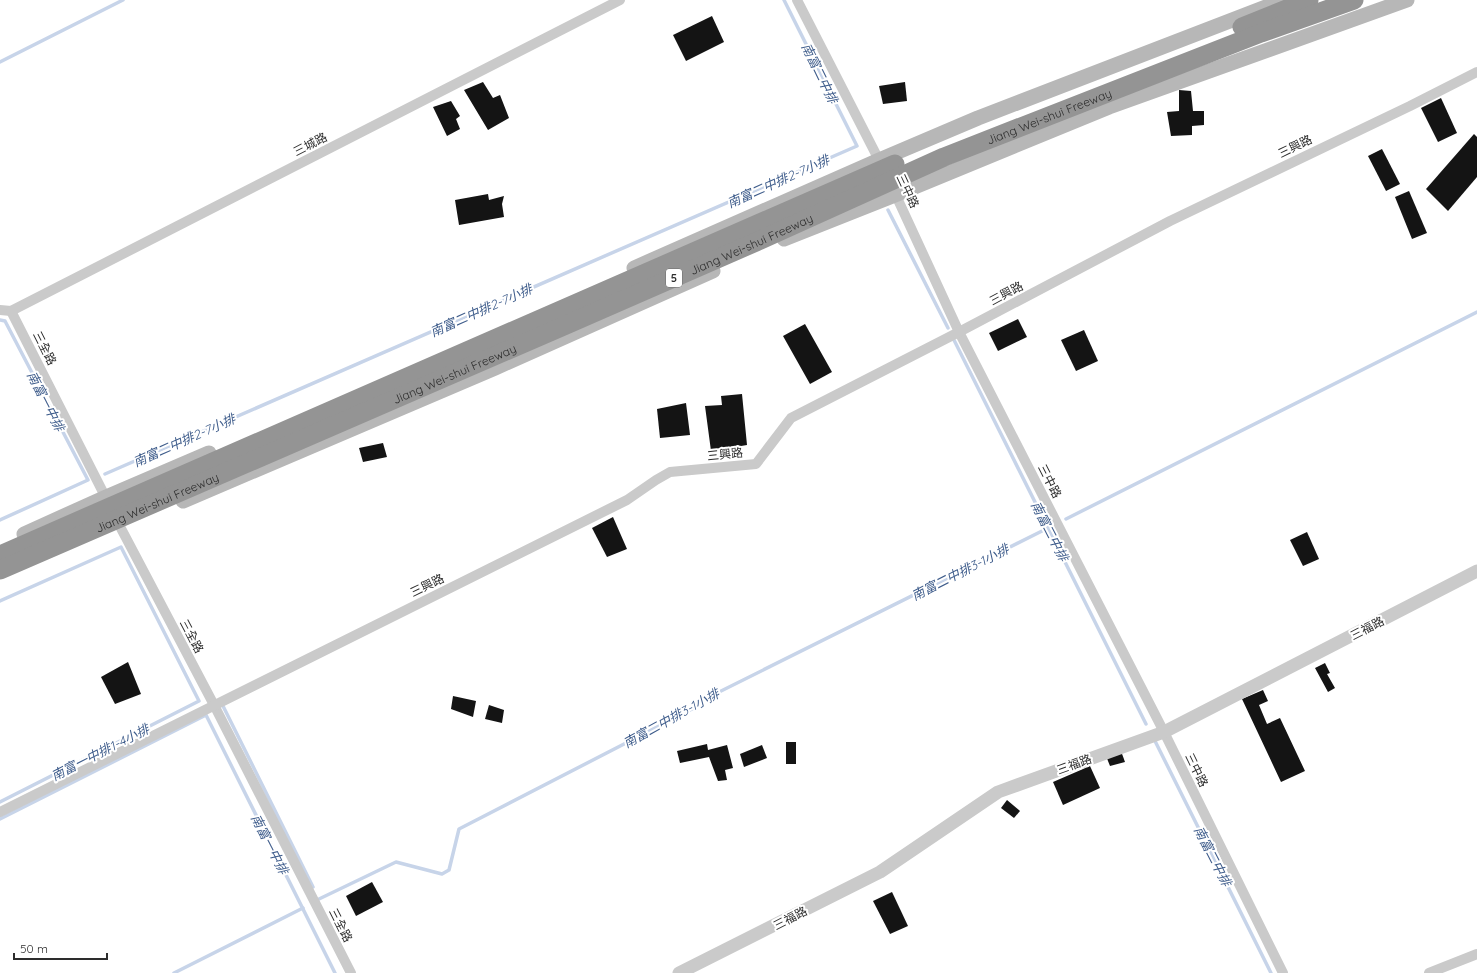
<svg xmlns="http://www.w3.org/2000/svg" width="1477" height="973" font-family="Quicksand,'Noto Sans TC',sans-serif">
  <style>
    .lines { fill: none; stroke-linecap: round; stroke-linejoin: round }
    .stream { stroke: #c7d4e9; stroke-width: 3.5 }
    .building { fill: #141414 }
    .minor { stroke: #cacaca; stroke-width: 10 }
    .tertiary { stroke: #cacaca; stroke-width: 13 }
    .secondary { stroke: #b7b7b7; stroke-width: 15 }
    .motorway-bridge { stroke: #949494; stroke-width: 19 }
    .labels { text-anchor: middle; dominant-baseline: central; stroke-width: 4; stroke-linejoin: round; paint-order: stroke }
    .shield { fill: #fff; stroke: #6c6c6c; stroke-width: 1 }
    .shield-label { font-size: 11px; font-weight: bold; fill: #2d2d2d }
    .street-label { font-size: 12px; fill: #2d2d2d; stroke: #fff }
    .water-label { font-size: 13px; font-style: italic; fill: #3e5c8b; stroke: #fff }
  </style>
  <rect width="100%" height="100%" fill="#fff"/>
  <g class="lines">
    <!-- stream -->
    <g class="stream">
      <polyline points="0,62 123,0"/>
      <polyline points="888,210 948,328"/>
      <polyline points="0,320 5,321 88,480 0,520"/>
      <polyline points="953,338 1146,724"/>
      <polyline points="105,474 857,146 784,0"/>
      <polyline points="1066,519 1477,312"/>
      <polyline points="0,601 121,547 199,701 0,802"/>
      <polyline points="223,706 313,887"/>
      <polyline points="1154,739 1271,973"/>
      <polyline points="0,819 206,715 335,973"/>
      <polyline points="319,899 396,862 442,874 449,870 459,829 692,709 709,697 1048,528"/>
      <polyline points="174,973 303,908"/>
    </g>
  </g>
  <!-- building -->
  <g class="building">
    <polygon points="712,16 724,42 686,61 673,35"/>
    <polygon points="483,82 493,98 500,95 509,118 488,130 464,90"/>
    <polygon points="905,82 907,101 883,104 879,86"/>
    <polygon points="1179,90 1191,91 1193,111 1204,111 1204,125 1192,126 1192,135 1171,136 1167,112 1179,111"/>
    <polygon points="1441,98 1457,133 1438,142 1421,108"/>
    <polygon points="451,101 460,116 456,119 460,129 447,136 433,107"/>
    <polygon points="1474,134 1477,137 1477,177 1448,211 1426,189"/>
    <polygon points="1382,149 1400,184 1386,191 1368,156"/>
    <polygon points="1409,191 1427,233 1412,239 1395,197"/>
    <polygon points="488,194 489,200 504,196 502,204 504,217 459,225 455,200"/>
    <polygon points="1018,319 1027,337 998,351 989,333"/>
    <polygon points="805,324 832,372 810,384 783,336"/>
    <polygon points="1084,330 1098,361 1076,371 1061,340"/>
    <polygon points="742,394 747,445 711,451 705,406 722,405 721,396"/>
    <polygon points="686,403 690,435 660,438 657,409"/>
    <polygon points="383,443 387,457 363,462 359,448"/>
    <polygon points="613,517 627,549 607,557 592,528"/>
    <polygon points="1307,532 1319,559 1303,566 1290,540"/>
    <polygon points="128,662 141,694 115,704 101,677"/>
    <polygon points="1325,663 1330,673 1327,674 1335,688 1328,692 1315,668"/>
    <polygon points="1263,690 1268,701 1259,705 1267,724 1280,718 1305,771 1281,782 1242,699"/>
    <polygon points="453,696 476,701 473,717 451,709"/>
    <polygon points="489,705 504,710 502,723 485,719"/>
    <rect x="786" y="742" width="10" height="22"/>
    <polygon points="707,744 708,750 727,745 733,768 725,770 727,780 718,781 709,757 680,763 677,751"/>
    <polygon points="762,745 767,758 744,767 740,754"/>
    <polygon points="1121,751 1125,762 1110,766 1106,756"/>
    <polygon points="1090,766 1100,788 1063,805 1053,782"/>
    <polygon points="1007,800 1020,811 1014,818 1001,808"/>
    <polygon points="372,882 383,902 356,916 346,896"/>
    <polygon points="892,892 908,926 890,934 873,901"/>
  </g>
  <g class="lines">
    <!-- minor -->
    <g class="minor">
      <polyline points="797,0 882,166"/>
      <polyline points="893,189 959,332 1164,732 1283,973"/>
      <polyline points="0,310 11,311"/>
      <polyline points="11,311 108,502"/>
      <polyline points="11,311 620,0"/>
      <polyline points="115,517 214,705 351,973"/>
      <polyline points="0,812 627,500 656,480 670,472 756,464 791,418 959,332 1170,221 1410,106 1477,72"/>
      <polyline points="1429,973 1477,954"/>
    </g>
    <!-- tertiary -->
    <polyline class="tertiary" points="679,973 880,872 998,792 1164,732 1477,571"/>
    <!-- secondary -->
    <g class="secondary">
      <polyline points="784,239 895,195 1109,107 1407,0"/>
      <polyline points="634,268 879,160 978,118 1284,0"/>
      <polyline points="183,501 495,368 713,271"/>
      <polyline points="24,534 106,497 209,453"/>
    </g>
    <!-- motorway-bridge -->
    <g class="motorway-bridge">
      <polyline points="1242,27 1309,0"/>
      <polyline points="0,555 895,164"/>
      <path id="s1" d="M0 570 566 325 756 242 944 157 1261 33 1354 0"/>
    </g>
  </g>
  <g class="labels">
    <!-- shield labels -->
    <rect class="shield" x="666" y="269" width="16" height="18" rx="3"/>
    <g class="shield-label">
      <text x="674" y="278">5</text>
    </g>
    <!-- street labels -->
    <g class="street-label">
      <text stroke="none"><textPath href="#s1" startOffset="1143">Jiang Wei-shui Freeway</textPath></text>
      <text transform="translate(310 144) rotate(-27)">三城路</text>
      <text transform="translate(1295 146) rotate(-26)">三興路</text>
      <text transform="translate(908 191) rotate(65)">三中路</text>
      <text stroke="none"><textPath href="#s1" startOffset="819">Jiang Wei-shui Freeway</textPath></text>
      <text transform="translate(1006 293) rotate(-28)">三興路</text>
      <text transform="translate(45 348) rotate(63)">三全路</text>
      <text stroke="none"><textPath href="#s1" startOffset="495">Jiang Wei-shui Freeway</textPath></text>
      <text transform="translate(725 454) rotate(-6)">三興路</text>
      <text transform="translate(1050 481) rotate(63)">三中路</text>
      <text stroke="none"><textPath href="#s1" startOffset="171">Jiang Wei-shui Freeway</textPath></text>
      <text transform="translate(427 585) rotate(-26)">三興路</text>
      <text transform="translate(1367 628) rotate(-27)">三福路</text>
      <text transform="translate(192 636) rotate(62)">三全路</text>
      <text transform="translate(1074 764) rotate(-20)">三福路</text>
      <text transform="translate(1197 770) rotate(64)">三中路</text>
      <text transform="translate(790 918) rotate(-27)">三福路</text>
      <text transform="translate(341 925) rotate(63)">三全路</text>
    </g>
    <!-- water labels -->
    <g class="water-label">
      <text transform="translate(820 73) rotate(64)">南富二中排</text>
      <text transform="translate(778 181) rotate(-24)">南富二中排2-7小排</text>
      <text transform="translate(481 310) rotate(-24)">南富二中排2-7小排</text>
      <text transform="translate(46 401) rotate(63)">南富一中排</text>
      <text transform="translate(184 440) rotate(-24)">南富二中排2-7小排</text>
      <text transform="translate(1050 531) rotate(63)">南富二中排</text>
      <text transform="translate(960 572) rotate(-27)">南富二中排3-1小排</text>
      <text transform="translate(671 718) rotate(-29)">南富二中排3-1小排</text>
      <text transform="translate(100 752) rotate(-27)">南富一中排1-4小排</text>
      <text transform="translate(270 844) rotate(63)">南富一中排</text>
      <text transform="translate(1213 856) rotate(63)">南富二中排</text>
    </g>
  </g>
  <!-- scale -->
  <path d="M14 953v6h93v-6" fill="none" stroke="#2d2d2d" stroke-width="2"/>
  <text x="20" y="953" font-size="12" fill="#2d2d2d" stroke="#ffffff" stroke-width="3" paint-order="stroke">50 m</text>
</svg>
